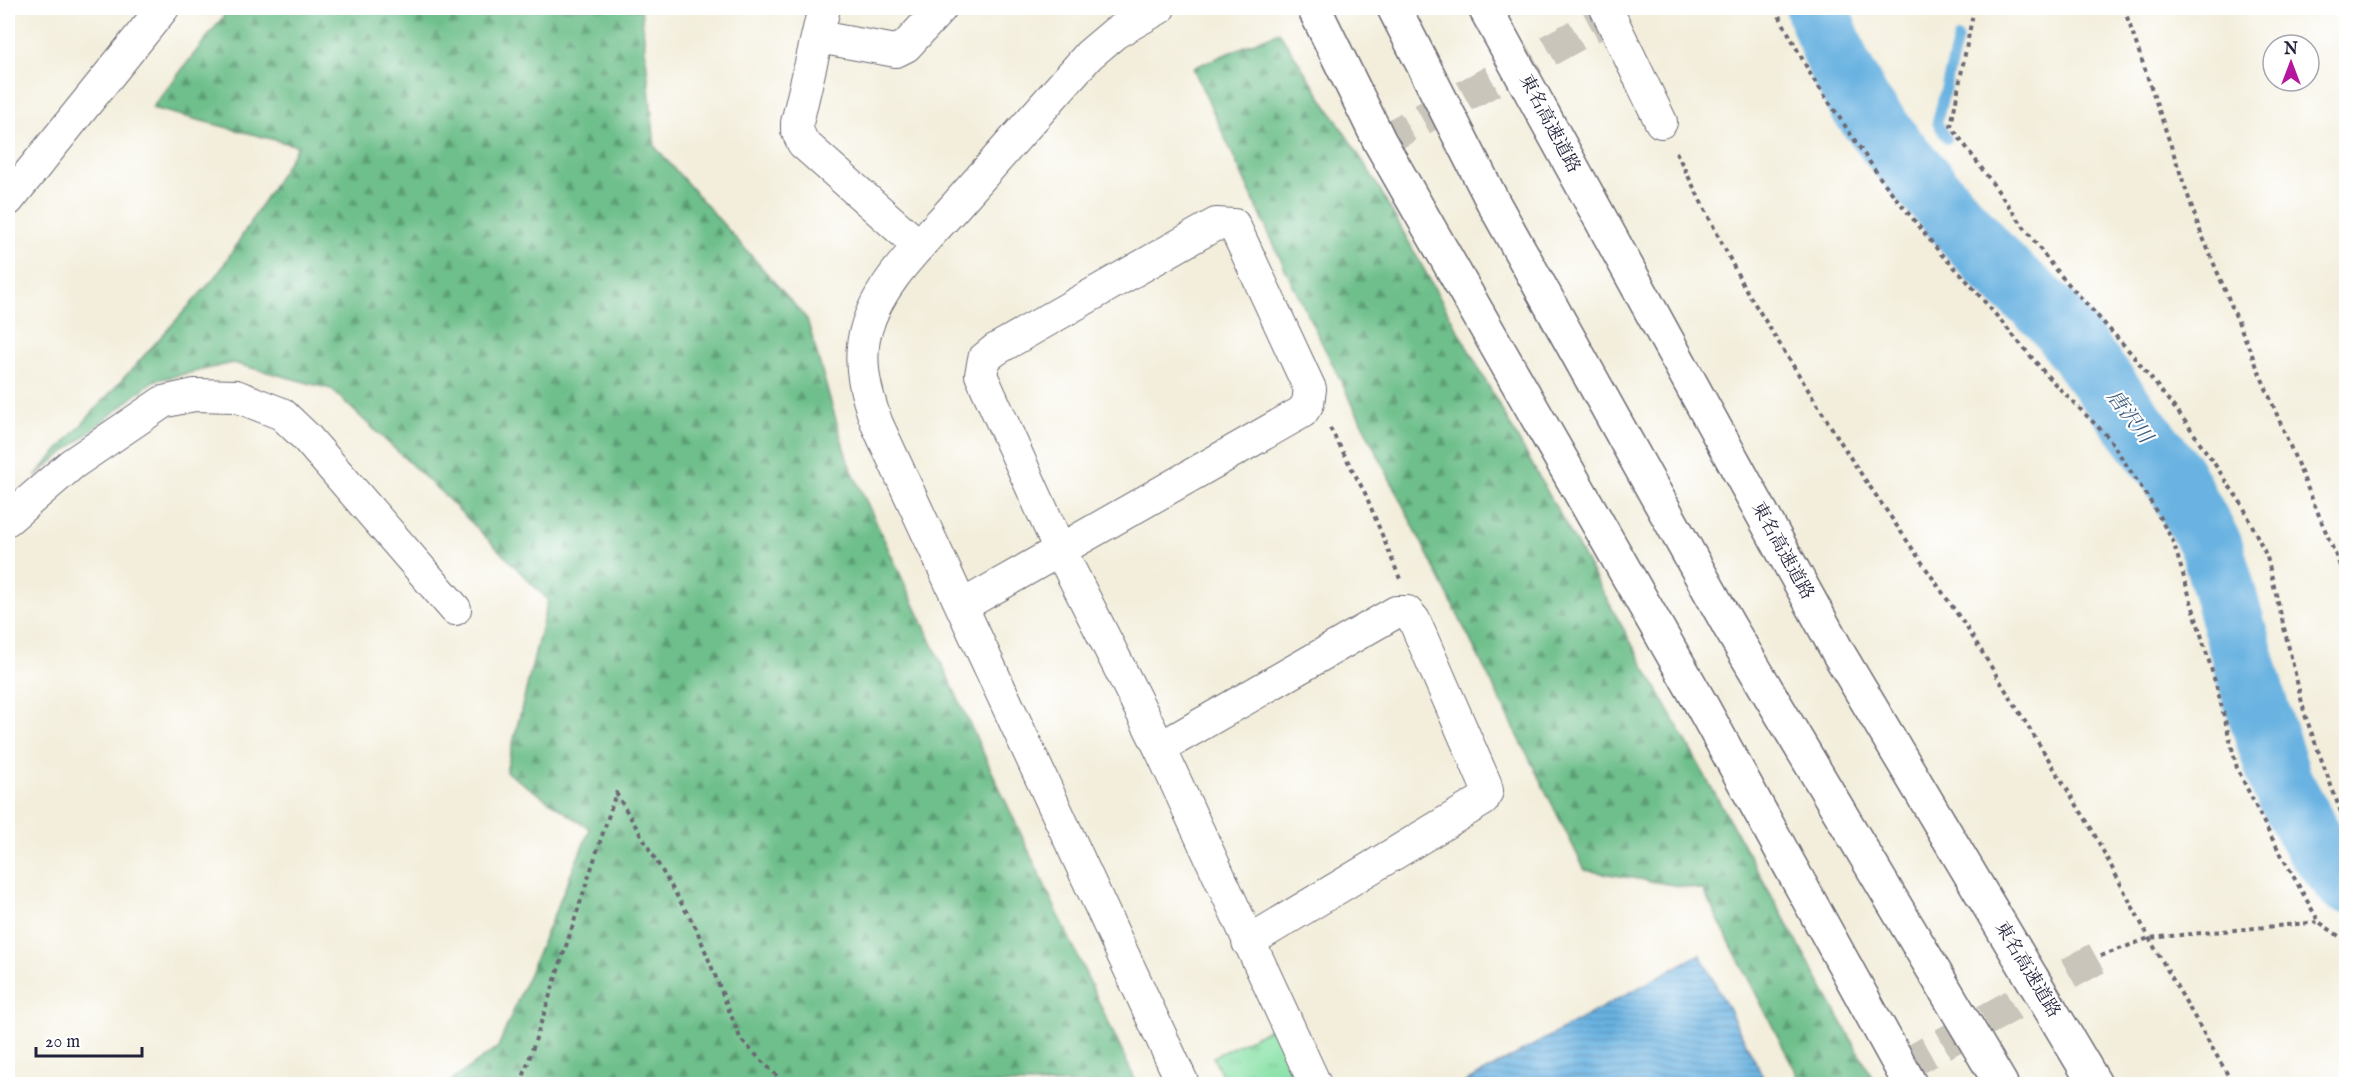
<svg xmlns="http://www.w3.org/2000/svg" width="2354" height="1092" font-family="'IM FELL English','Noto Serif JP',serif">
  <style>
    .forest { fill: url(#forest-firs); stroke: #487063; stroke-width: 1.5 }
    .park { fill: url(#park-tufts); stroke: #558270; stroke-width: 1.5 }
    .water { fill: url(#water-rules); stroke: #466a8e; stroke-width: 1.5 }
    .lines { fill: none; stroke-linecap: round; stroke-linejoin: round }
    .stream { stroke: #69b2e1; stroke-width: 10 }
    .river { stroke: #69b2e1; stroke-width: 63 }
    .street-tunnel { stroke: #c9c5bb; stroke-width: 32; stroke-dasharray: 32 16; stroke-linecap: butt }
    .street-casing { stroke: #6b6973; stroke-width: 34 }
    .secondary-casing { stroke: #6b6973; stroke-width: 36 }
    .highway-casing { stroke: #6b6973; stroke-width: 36 }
    .path { stroke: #6b6973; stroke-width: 4; stroke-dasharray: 4.5 4.5; stroke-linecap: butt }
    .street { stroke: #fff; stroke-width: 32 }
    .secondary { stroke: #fff; stroke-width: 33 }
    .highway { stroke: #fff; stroke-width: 33 }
    .labels { text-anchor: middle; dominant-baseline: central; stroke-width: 4.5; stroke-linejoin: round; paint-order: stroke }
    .street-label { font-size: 18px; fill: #22223b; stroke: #fff }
    .water-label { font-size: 20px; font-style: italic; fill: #3e5c7d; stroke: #fff }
  </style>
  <defs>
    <pattern id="forest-firs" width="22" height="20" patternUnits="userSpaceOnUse" patternTransform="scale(1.5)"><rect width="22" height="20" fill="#6ebf8b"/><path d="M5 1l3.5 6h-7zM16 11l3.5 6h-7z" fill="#5a9b73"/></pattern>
    <pattern id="park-tufts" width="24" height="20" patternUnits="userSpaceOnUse" patternTransform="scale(1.5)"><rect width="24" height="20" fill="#88e1a6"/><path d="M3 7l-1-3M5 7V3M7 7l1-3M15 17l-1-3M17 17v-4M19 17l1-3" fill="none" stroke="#75c190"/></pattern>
    <pattern id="water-rules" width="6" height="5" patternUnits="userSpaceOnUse" patternTransform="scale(1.5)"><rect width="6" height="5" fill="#69b2e1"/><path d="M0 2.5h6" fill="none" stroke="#5690b8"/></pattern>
  </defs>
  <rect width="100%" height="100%" fill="#fff"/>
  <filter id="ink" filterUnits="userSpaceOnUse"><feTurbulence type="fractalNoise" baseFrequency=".0167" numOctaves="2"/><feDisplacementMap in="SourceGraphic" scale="12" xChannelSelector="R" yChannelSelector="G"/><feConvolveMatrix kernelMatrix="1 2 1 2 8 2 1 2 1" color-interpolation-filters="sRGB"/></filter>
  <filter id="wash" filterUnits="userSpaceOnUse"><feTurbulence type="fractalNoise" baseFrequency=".008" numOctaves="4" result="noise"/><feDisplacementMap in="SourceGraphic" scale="24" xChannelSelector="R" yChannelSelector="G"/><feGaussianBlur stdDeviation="1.35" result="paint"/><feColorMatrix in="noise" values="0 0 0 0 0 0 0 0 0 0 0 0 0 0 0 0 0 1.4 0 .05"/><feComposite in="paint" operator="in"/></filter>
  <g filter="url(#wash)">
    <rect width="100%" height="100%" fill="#f3eedb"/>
    <!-- forest -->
    <g class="forest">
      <polygon points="230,8 641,8 655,147 807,319 848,462 1137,1084 447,1084 498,1047 590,829 506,772 548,600 446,497 331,389 233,363 153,381 35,476 218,274 298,146 152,108"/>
      <polygon points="1279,32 1371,174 1876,1084 1802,1084 1703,890 1585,870 1286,271 1193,68"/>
    </g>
    <!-- park -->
    <polygon class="park" points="1276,1026 1301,1084 1227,1084 1213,1057"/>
    <!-- water -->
    <polygon class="water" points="1700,954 1767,1084 1464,1083"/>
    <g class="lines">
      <!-- stream -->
      <polyline class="stream" points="1947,139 1937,122 1958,38"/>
      <!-- river -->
      <polyline class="river" points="1817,8 1839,65 1860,104 1896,151 1998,268 2052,315 2173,475 2212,548 2256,704 2281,782 2313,841 2346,882"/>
    </g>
  </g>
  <g filter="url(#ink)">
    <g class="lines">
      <!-- street-tunnel -->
      <g class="street-tunnel">
        <polyline points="1380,142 1610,17"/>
        <polyline points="1901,1067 2101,956"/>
      </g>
      <defs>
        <g id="street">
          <polyline points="824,8 797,123 797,130 803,143 919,246"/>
          <path d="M1159 8 1115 33 1089 55C1046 104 1002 153 959 202 926 240 879 281 866 330 857 362 866 394 877 424L1183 1084"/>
          <polyline points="1606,8 1661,122"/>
          <polyline points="818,37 896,51 906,46 941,8"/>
          <polyline points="8,200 163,8"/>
          <polyline points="8,519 72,464 163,402 194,395 236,396 282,414 306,437 455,609"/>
          <polyline points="962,606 1302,412 1308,403 1310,389 1234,225 1216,224 995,350 984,359 981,375 1060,550 1160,748 1315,1084"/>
          <polyline points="1160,748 1396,612 1407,612 1414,620 1485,783 1487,791 1483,800 1248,942"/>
        </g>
        <polyline id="secondary" points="1314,8 1380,142 1701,704 1910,1084"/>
        <g id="highway">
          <polyline points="1394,8 1493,202 1729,626 2001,1084"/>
          <polyline points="1485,8 1839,654 2095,1084"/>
        </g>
      </defs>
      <!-- street casing -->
      <use href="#street" class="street-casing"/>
      <!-- secondary casing -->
      <use href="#secondary" class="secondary-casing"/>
      <!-- highway casing -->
      <use href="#highway" class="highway-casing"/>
      <!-- path -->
      <g class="path">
        <polyline points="1775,8 1812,77 1881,179 1941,254 1962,275 2050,379 2108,437 2149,499 2173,541 2217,688 2237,768 2269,833 2319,922 2346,941"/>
        <polyline points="1974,8 1951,126 2053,267 2131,353 2188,425 2243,506 2267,557 2305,715 2346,826"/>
        <polyline points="2124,8 2199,228 2346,580"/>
        <polyline points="1676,152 1743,285 1853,462 1969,631 2091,828 2149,938 2233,1084"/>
        <polyline points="1330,428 1365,493 1400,579"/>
        <polyline points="2101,956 2149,938 2319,922"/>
        <polyline points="521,1084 616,793 696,928 741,1040 785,1084"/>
      </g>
      <!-- street -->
      <use href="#street" class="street"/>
      <!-- secondary -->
      <use href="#secondary" class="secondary"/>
      <!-- highway -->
      <use href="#highway" class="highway"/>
    </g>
  </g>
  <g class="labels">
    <!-- street labels -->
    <g class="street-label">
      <text transform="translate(1549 124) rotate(62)">東名高速道路</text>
      <text transform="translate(1782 551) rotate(61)">東名高速道路</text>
      <text transform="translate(2027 970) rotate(59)">東名高速道路</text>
    </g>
    <!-- water labels -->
    <g class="water-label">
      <text transform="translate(2129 417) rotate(53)">唐沢川</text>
    </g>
  </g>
  <!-- margin -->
  <rect width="2354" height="1092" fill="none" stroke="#fff" stroke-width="30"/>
  <!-- north arrow -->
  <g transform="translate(2291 63)"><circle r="28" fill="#ffffff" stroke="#a7a7b1" stroke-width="1.5"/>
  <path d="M0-4.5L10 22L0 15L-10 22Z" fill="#b5179e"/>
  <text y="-9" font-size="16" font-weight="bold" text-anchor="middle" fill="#22223b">N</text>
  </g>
  <!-- scale -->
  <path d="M36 1047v9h106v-9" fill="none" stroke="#22223b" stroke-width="3"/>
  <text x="45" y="1047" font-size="18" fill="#22223b" stroke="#ffffff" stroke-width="4.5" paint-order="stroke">20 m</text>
</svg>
